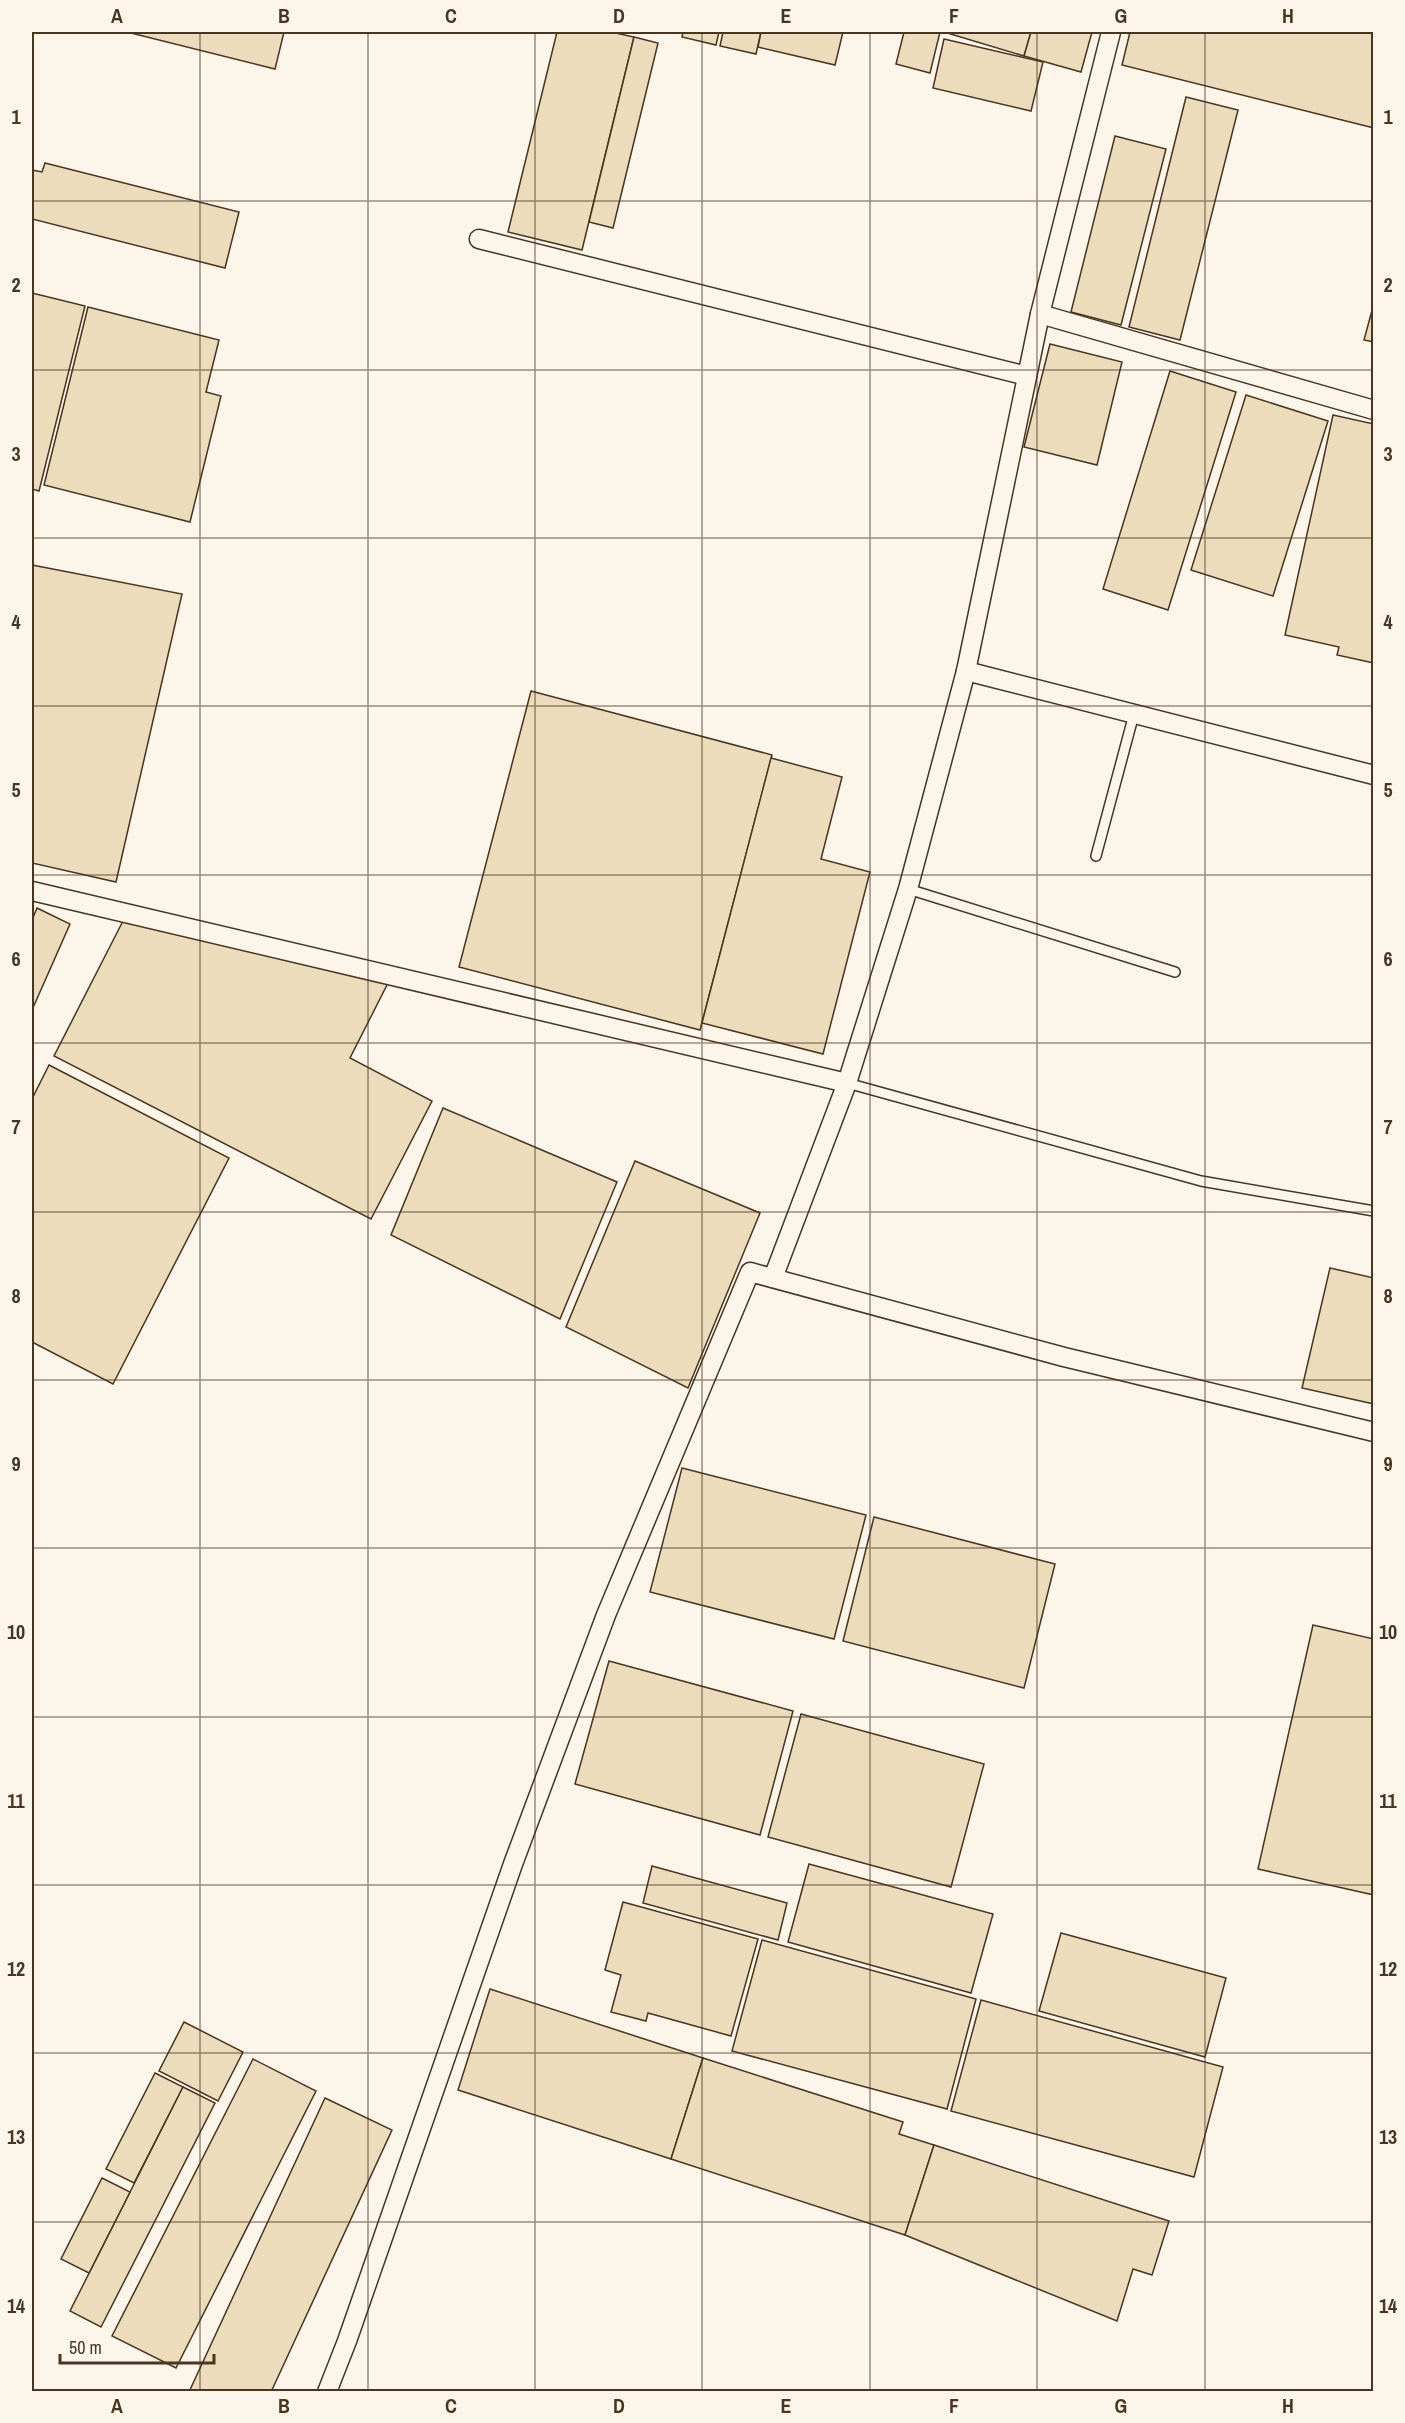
<svg xmlns="http://www.w3.org/2000/svg" width="1405" height="2423" font-family="'Archivo Narrow',sans-serif">
  <style>
    .building { fill: #ecdcbc; stroke: #4a3520; stroke-width: 1.5 }
    .lines { fill: none; stroke-linecap: round; stroke-linejoin: round }
    .lane-casing { stroke: #4a3520; stroke-width: 12 }
    .street-casing { stroke: #4a3520; stroke-width: 21 }
    .lane { stroke: #fbf6e9; stroke-width: 9 }
    .street { stroke: #fbf6e9; stroke-width: 18 }
    .grid { fill: none; stroke: #4a3520; stroke-width: 1.5; stroke-opacity: 0.55 }
    .neatline { fill: none; stroke: #4a3520; stroke-width: 2 }
    .grid-label { font-size: 20px; text-anchor: middle; font-weight: bold; fill: #4a3520 }
  </style>
  <rect width="100%" height="100%" fill="#fbf6e9"/>
  <!-- building -->
  <g class="building">
    <polygon points="127,32 284,32 275,69"/>
    <polygon points="557,32 611,32 634,37 582,250 508,232"/>
    <polygon points="683,32 719,32 716,45 682,37"/>
    <polygon points="723,32 761,32 756,54 720,46"/>
    <polygon points="761,32 843,32 835,65 758,47"/>
    <polygon points="904,32 940,32 930,73 896,64"/>
    <polygon points="944,32 1031,32 1024,56"/>
    <polygon points="1031,32 1092,32 1081,72 1024,56"/>
    <polygon points="1130,32 1374,32 1374,128 1122,65"/>
    <polygon points="634,37 658,43 613,228 589,222"/>
    <polygon points="944,39 1043,62 1031,111 933,88"/>
    <polygon points="1186,97 1238,110 1180,340 1129,327"/>
    <polygon points="1115,136 1166,149 1121,325 1071,312"/>
    <polygon points="45,163 239,212 225,268 32,219 32,170 42,172"/>
    <polygon points="32,293 85,306 39,491 32,489"/>
    <polygon points="1374,303 1374,342 1364,340"/>
    <polygon points="88,307 219,340 206,392 221,396 190,522 44,485"/>
    <polygon points="1050,344 1122,362 1097,465 1024,447"/>
    <polygon points="1170,371 1236,392 1168,610 1103,589"/>
    <polygon points="1246,395 1328,421 1273,596 1191,570"/>
    <polygon points="1333,415 1374,424 1374,663 1337,655 1339,647 1285,635"/>
    <polygon points="32,565 182,594 116,882 32,863"/>
    <polygon points="531,691 772,755 700,1030 459,967"/>
    <polygon points="771,758 842,777 821,859 870,872 823,1054 702,1023"/>
    <polygon points="37,908 70,924 32,1010 32,920"/>
    <polygon points="125,917 391,977 350,1058 432,1101 371,1219 54,1056"/>
    <polygon points="49,1065 229,1158 113,1384 32,1342 32,1099"/>
    <polygon points="443,1108 617,1182 560,1319 391,1235"/>
    <polygon points="635,1161 760,1213 688,1388 566,1327"/>
    <polygon points="1330,1268 1374,1278 1374,1404 1302,1388"/>
    <polygon points="682,1468 866,1515 834,1639 650,1592"/>
    <polygon points="874,1517 1055,1564 1024,1688 843,1641"/>
    <polygon points="1313,1625 1374,1639 1374,1895 1258,1869"/>
    <polygon points="609,1661 793,1711 760,1835 575,1784"/>
    <polygon points="801,1714 984,1764 951,1887 768,1837"/>
    <polygon points="809,1864 993,1914 971,1993 788,1942"/>
    <polygon points="652,1866 787,1903 778,1940 643,1903"/>
    <polygon points="623,1902 758,1939 731,2036 648,2013 646,2021 611,2012 621,1975 605,1970"/>
    <polygon points="1061,1933 1226,1978 1205,2057 1039,2011"/>
    <polygon points="762,1940 976,1999 947,2109 732,2051"/>
    <polygon points="490,1989 703,2058 671,2159 458,2090"/>
    <polygon points="981,2000 1223,2067 1194,2177 951,2111"/>
    <polygon points="184,2022 243,2052 218,2101 159,2071"/>
    <polygon points="703,2058 903,2122 899,2134 934,2145 905,2235 671,2159"/>
    <polygon points="253,2059 316,2091 176,2368 112,2336"/>
    <polygon points="155,2073 183,2087 134,2183 106,2169"/>
    <polygon points="183,2087 215,2103 101,2327 70,2311"/>
    <polygon points="325,2098 392,2130 271,2392 189,2392"/>
    <polygon points="934,2145 1169,2221 1152,2275 1133,2269 1117,2321 905,2235"/>
    <polygon points="102,2178 130,2192 89,2273 61,2259"/>
  </g>
  <g class="lines">
    <defs>
      <g id="lane">
        <polyline points="1096,856 1134,714"/>
        <polyline points="908,889 1175,972"/>
        <polyline points="847,1083 1201,1181 1374,1211"/>
      </g>
      <g id="street">
        <polyline points="479,239 1027,376"/>
        <polyline points="1040,314 1374,410"/>
        <polyline points="966,671 1374,775"/>
        <polyline points="32,891 847,1083"/>
        <polyline points="773,1278 847,1083 908,889 966,671 1040,314 1111,32"/>
        <polyline points="327,2392 347,2341 513,1864 606,1615 750,1272 1064,1357 1374,1432"/>
      </g>
    </defs>
    <!-- lane casing -->
    <use href="#lane" class="lane-casing"/>
    <!-- street casing -->
    <use href="#street" class="street-casing"/>
    <!-- lane -->
    <use href="#lane" class="lane"/>
    <!-- street -->
    <use href="#street" class="street"/>
  </g>
  <!-- grid -->
  <path class="grid" d="M200 32V2392M368 32V2392M535 32V2392M702 32V2392M870 32V2392M1037 32V2392M1205 32V2392M32 201H1374M32 370H1374M32 538H1374M32 706H1374M32 875H1374M32 1043H1374M32 1212H1374M32 1380H1374M32 1548H1374M32 1717H1374M32 1885H1374M32 2053H1374M32 2222H1374"/>
  <!-- border -->
  <rect width="1405" height="2423" fill="none" stroke="#fbf6e9" stroke-width="66"/>
  <!-- scale -->
  <path d="M60 2354v9h154v-9" fill="none" stroke="#4a3520" stroke-width="3"/>
  <text x="69" y="2354" font-size="18" fill="#4a3520" stroke="#fbf6e9" stroke-width="4.5" paint-order="stroke">50 m</text>
  <rect x="33" y="33" width="1339" height="2357" class="neatline"/>
  <g class="grid-label">
    <text x="117" y="23">A</text>
    <text x="284" y="23">B</text>
    <text x="451" y="23">C</text>
    <text x="619" y="23">D</text>
    <text x="786" y="23">E</text>
    <text x="954" y="23">F</text>
    <text x="1121" y="23">G</text>
    <text x="1288" y="23">H</text>
    <text x="16" y="124">1</text>
    <text x="1388" y="124">1</text>
    <text x="16" y="292">2</text>
    <text x="1388" y="292">2</text>
    <text x="16" y="461">3</text>
    <text x="1388" y="461">3</text>
    <text x="16" y="629">4</text>
    <text x="1388" y="629">4</text>
    <text x="16" y="797">5</text>
    <text x="1388" y="797">5</text>
    <text x="16" y="966">6</text>
    <text x="1388" y="966">6</text>
    <text x="16" y="1134">7</text>
    <text x="1388" y="1134">7</text>
    <text x="16" y="1303">8</text>
    <text x="1388" y="1303">8</text>
    <text x="16" y="1471">9</text>
    <text x="1388" y="1471">9</text>
    <text x="16" y="1639">10</text>
    <text x="1388" y="1639">10</text>
    <text x="16" y="1808">11</text>
    <text x="1388" y="1808">11</text>
    <text x="16" y="1976">12</text>
    <text x="1388" y="1976">12</text>
    <text x="16" y="2144">13</text>
    <text x="1388" y="2144">13</text>
    <text x="16" y="2313">14</text>
    <text x="1388" y="2313">14</text>
    <text x="117" y="2413">A</text>
    <text x="284" y="2413">B</text>
    <text x="451" y="2413">C</text>
    <text x="619" y="2413">D</text>
    <text x="786" y="2413">E</text>
    <text x="954" y="2413">F</text>
    <text x="1121" y="2413">G</text>
    <text x="1288" y="2413">H</text>
  </g>
</svg>
